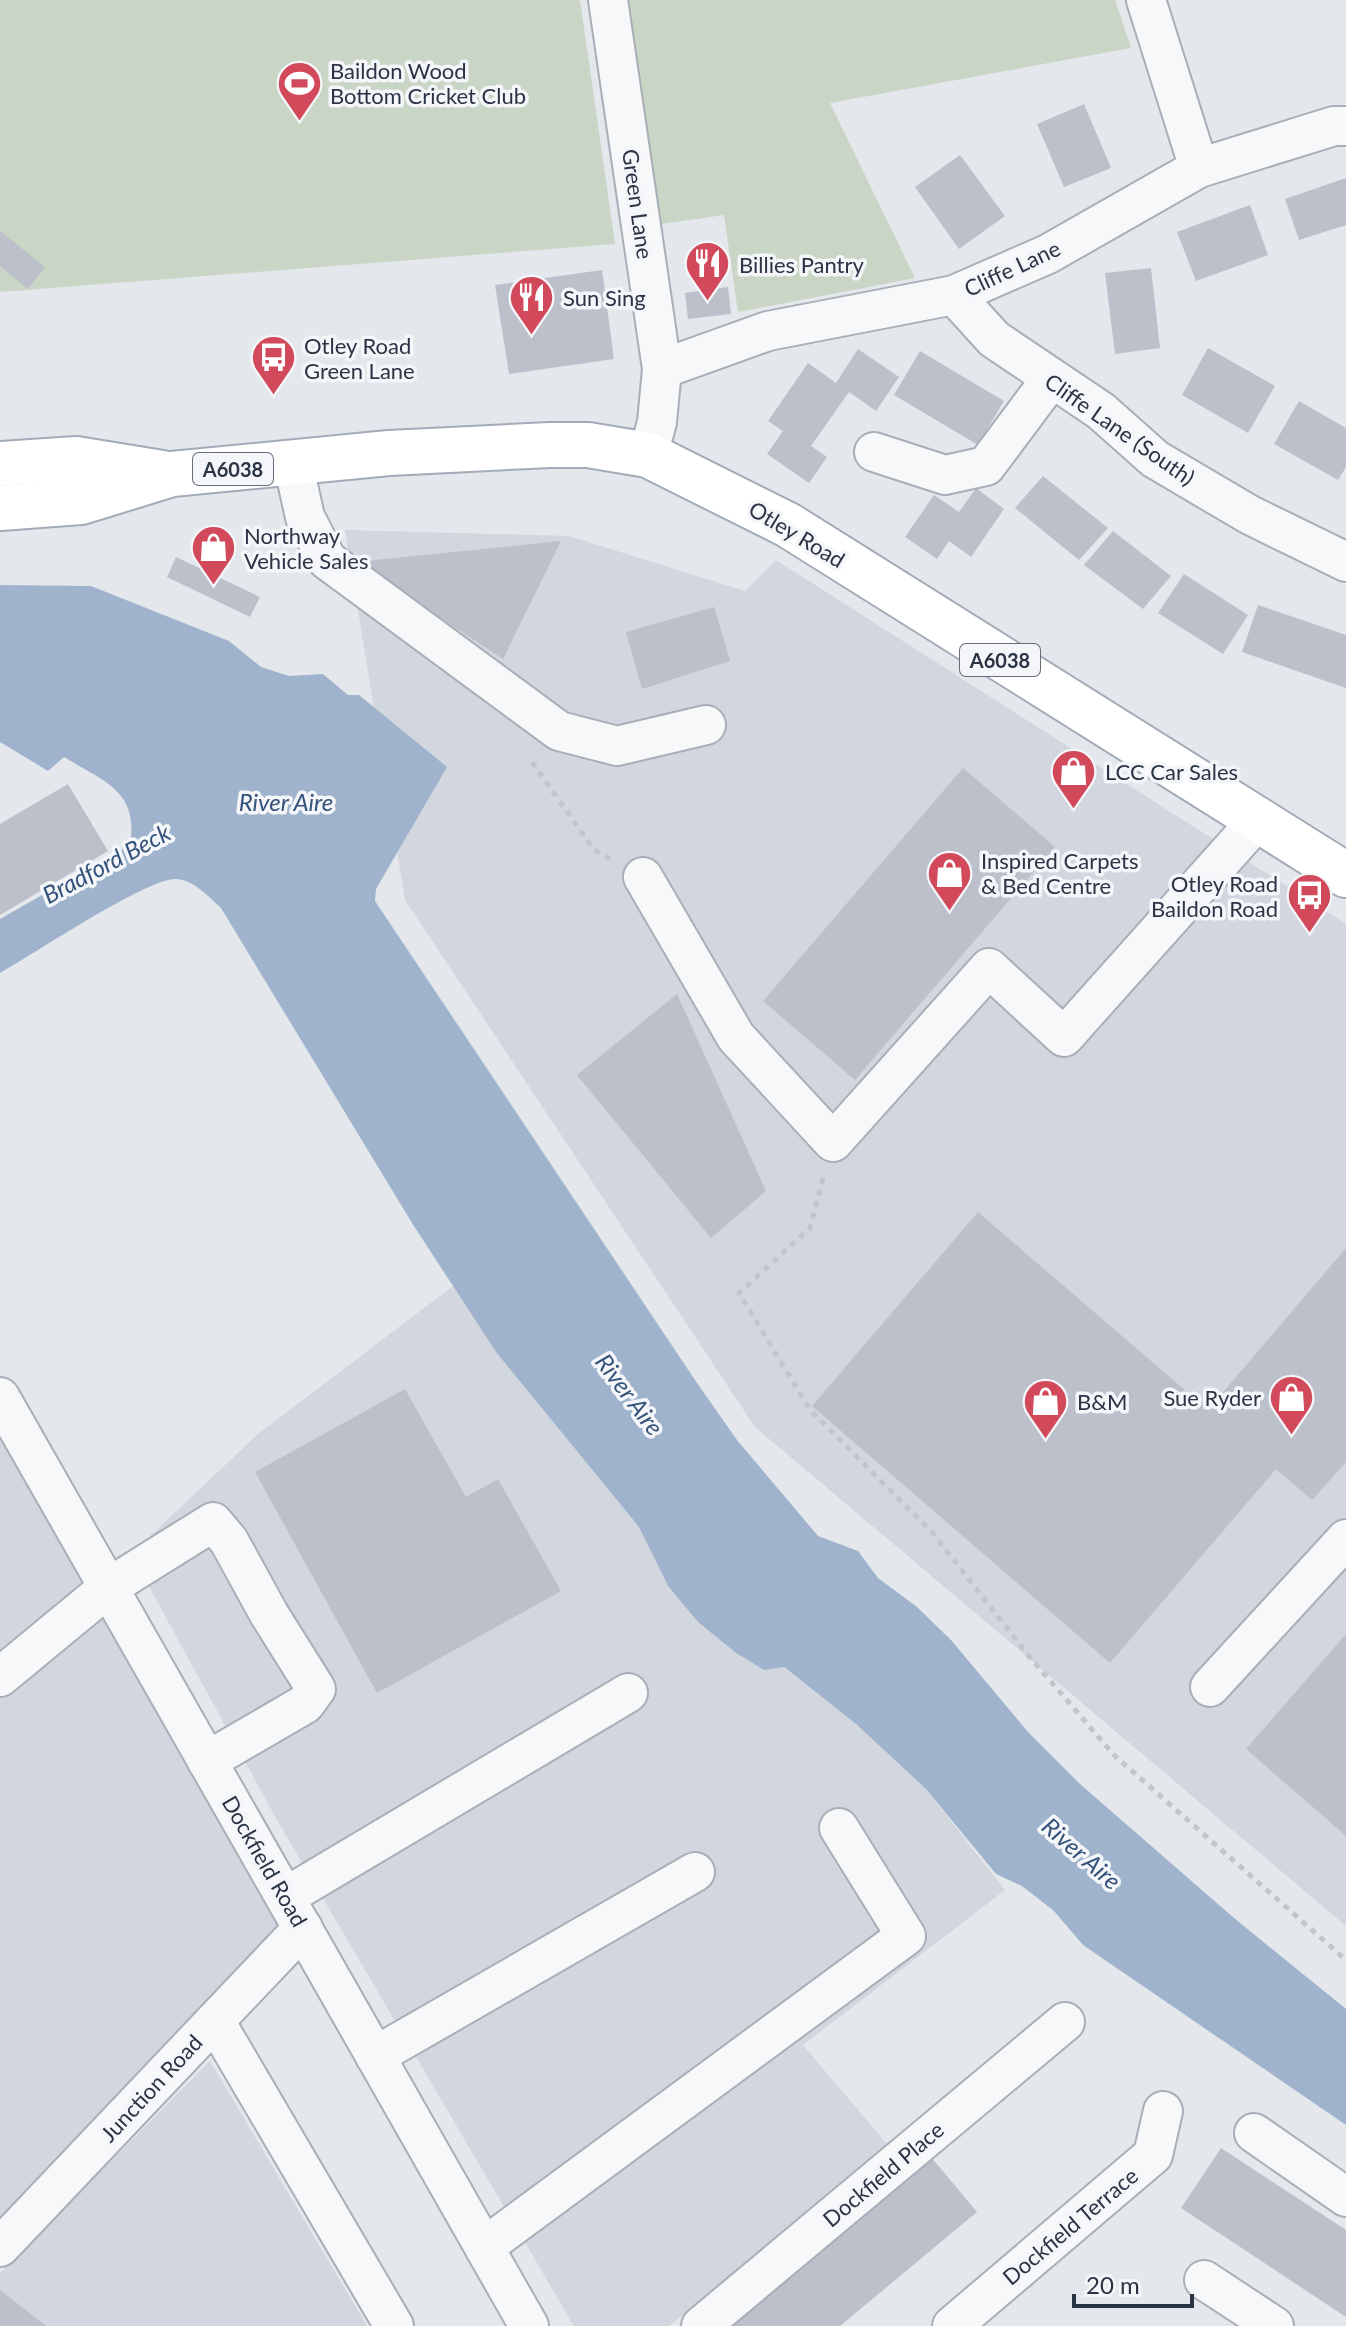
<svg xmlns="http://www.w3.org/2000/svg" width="1346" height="2326" font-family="Lato,sans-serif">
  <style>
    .built { fill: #d2d6de }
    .green { fill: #c9d6c5 }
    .water { fill: #9fb4cc }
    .building { fill: #bbc0ca }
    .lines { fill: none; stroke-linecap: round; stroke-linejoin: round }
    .minor-casing { stroke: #a9aeb7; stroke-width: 42 }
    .major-casing { stroke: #a3abb8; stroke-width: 48 }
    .path { stroke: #c2c5cb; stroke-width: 5; stroke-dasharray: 6 6; stroke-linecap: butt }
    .minor { stroke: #f7f8fa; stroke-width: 38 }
    .major { stroke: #fff; stroke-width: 44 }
    .labels { text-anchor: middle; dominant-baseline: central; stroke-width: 7; stroke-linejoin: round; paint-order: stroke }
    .shield { fill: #f4f6f9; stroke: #676e7b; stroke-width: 2 }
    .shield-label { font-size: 20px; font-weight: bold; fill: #2b3445 }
    .poi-label { font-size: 22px; fill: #2b3445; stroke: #f4f6f9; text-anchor: start }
    .street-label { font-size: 22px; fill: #2b3445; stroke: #f4f6f9 }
    .water-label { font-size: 24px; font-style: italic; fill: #34527a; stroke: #f4f6f9 }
  </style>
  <rect width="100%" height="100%" fill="#e4e7ec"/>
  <!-- built -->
  <g class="built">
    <polygon points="345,530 569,536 745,591 776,560 1346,924 1346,1926 755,1427 405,900"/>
    <polygon points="453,1286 496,1352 639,1527 668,1586 698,1622 736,1653 764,1670 783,1667 856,1724 926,1789 1005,1890 803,2045 892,2150 669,2326 574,2326 277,1820 131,1554 258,1434"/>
    <polygon points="0,1439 285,1923 0,2218"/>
    <polygon points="210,2061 367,2326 0,2326 0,2273"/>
  </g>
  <!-- green -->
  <g class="green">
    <polygon points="0,0 580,0 615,244 0,292"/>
    <polygon points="629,0 1115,0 1131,48 830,103 915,278 738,312 724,215 661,224"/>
  </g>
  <!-- water -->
  <path class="water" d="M0 585 91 586 229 641 261 667 289 676 323 674 348 695H359L447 767 376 889 375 901 697 1383 737 1440 818 1536 858 1551 878 1578 917 1607 951 1640 1028 1732 1080 1784 1234 1918 1346 2009V2125L1083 1945 1054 1911 1022 1886 996 1874 926 1789 856 1724 784 1667 764 1670 736 1653 698 1622 668 1586 639 1527 496 1352 412 1223 221 908C209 897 193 879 175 879 144 880 34 954 0 973V919L130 845C139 790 104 782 64 757L48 771 0 742Z"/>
  <!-- building -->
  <g class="building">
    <polygon points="1084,104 1111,168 1064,187 1037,124"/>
    <polygon points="960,155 1005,216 959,249 915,187"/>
    <polygon points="1346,178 1346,225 1299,240 1285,199"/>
    <polygon points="1250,205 1268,255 1196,281 1177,232"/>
    <polygon points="0,231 45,267 28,289 0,266"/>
    <polygon points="1151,268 1160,348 1115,354 1105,273"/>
    <polygon points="602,270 614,359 509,374 495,285"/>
    <polygon points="728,287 731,314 688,319 685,293"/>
    <polygon points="1208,348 1275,386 1248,433 1182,395"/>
    <polygon points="858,349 899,377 876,411 849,392 811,446 827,457 809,483 767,454 783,431 768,421 808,363 836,383"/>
    <polygon points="920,351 1004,401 978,445 894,395"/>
    <polygon points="1299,401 1346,428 1346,467 1338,480 1274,444"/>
    <polygon points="1043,476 1108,528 1079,560 1015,508"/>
    <polygon points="976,488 1004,509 971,557 949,541 937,559 905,537 934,495 959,512"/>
    <polygon points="1113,531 1171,576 1143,609 1084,565"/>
    <polygon points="561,541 503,659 355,562"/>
    <polygon points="176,557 260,597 250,617 167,577"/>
    <polygon points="1184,574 1248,615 1223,654 1158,613"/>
    <polygon points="1258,605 1346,635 1346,688 1242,652"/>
    <polygon points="714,607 730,661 642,689 626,632"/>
    <polygon points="963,768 1055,847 855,1080 763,1001"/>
    <polygon points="68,784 108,851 0,915 0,824"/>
    <polygon points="677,994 766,1191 711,1238 577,1075"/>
    <polygon points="978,1212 1208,1410 1346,1248 1346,1462 1312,1500 1276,1469 1110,1663 812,1406"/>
    <polygon points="405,1389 466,1497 498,1479 561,1591 377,1693 255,1472"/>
    <polygon points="1346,1634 1346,1836 1246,1749"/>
    <polygon points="1221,2148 1346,2230 1346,2317 1181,2208"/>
    <polygon points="931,2157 977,2212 840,2326 730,2326"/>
    <polygon points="0,2290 46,2326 0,2326"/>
  </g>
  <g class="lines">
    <defs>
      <g id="minor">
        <polyline points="608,0 662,369 657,422 648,455"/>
        <polyline points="1146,0 1199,168"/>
        <polyline points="954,295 994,339 1101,411 1155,459 1250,515 1346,562"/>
        <polyline points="662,369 768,331 954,295 1048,254 1199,168 1334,126 1346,126"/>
        <polyline points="874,452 945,475 986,466 1051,379"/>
        <polyline points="293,463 305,517 327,560 559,731 617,746 706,725"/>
        <polyline points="643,877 736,1037 833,1142 989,968 1064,1037 1257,821"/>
        <polyline points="0,1397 529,2326"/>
        <polyline points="0,1677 109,1587 213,1522 229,1541 269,1614 316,1689 305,1704 207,1761"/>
        <polyline points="1210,1687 1346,1539"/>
        <polyline points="285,1897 628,1693"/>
        <polyline points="215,2021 394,2326"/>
        <polyline points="375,2056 695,1872"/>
        <polyline points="1254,2133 1346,2197"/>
        <polyline points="0,2247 303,1928"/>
        <polyline points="484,2247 906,1936 839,1828"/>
        <polyline points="1204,2280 1274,2326"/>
        <polyline points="701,2326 1065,2022"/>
        <polyline points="952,2326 1153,2155 1163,2111"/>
      </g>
      <g id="major">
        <polyline points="0,464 76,459 162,473"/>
        <polyline points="0,508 81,502 172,474 389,453 550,445 588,445 648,455 788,525 1346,875"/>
      </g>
    </defs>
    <!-- minor casing -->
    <use href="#minor" class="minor-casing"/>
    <!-- major casing -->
    <use href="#major" class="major-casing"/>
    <!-- path -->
    <g class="path">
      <polyline points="532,762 594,850 610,859"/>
      <polyline points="823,1178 810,1228 739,1293 810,1410 932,1532 1028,1655 1114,1755 1346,1960"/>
    </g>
    <!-- minor -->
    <use href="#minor" class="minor"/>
    <!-- major -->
    <use href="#major" class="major"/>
  </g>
  <!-- icons -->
  <defs>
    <symbol id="stadium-pin" viewBox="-11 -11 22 30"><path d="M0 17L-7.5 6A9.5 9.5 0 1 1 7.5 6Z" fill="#d1495b" stroke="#f4f6f9"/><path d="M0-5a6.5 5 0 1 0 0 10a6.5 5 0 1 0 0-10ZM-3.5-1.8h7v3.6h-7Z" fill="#fff"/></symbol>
    <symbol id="restaurant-pin" viewBox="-11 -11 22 30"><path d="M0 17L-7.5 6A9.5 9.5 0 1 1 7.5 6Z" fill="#d1495b" stroke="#f4f6f9"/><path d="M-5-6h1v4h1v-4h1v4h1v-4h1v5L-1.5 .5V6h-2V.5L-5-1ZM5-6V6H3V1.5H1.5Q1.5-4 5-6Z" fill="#fff"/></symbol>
    <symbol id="bus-pin" viewBox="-11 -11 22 30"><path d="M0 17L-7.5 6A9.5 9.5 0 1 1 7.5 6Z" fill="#d1495b" stroke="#f4f6f9"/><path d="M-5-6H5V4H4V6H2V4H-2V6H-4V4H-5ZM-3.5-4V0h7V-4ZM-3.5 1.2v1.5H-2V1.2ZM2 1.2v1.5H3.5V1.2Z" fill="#fff"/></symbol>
    <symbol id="shop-pin" viewBox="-11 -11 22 30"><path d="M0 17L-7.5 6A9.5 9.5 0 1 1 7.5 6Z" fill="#d1495b" stroke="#f4f6f9"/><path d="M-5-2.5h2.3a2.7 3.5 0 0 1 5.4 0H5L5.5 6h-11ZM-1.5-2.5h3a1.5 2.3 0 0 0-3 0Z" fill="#fff"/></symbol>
  </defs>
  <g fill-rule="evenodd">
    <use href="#stadium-pin" x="274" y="58" width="51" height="69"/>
    <use href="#restaurant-pin" x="682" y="238" width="51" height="69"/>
    <use href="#restaurant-pin" x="506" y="272" width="51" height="69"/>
    <use href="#bus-pin" x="248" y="332" width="51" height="69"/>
    <use href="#shop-pin" x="188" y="522" width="51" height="69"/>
    <use href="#shop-pin" x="1048" y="746" width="51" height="69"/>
    <use href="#shop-pin" x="924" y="848" width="51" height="69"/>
    <use href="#bus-pin" x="1284" y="870" width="51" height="69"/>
    <use href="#shop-pin" x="1266" y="1372" width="51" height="69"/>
    <use href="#shop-pin" x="1020" y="1376" width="51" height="69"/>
  </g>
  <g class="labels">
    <!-- shield labels -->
    <g class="shield">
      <rect x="193" y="453" width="80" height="32" rx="6"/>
      <rect x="960" y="644" width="80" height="32" rx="6"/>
    </g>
    <g class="shield-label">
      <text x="233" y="469">A6038</text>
      <text x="1000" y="660">A6038</text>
    </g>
    <!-- poi labels -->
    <g class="poi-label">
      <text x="330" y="70">Baildon Wood<tspan x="330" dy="25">Bottom Cricket Club</tspan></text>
      <text x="739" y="264">Billies Pantry</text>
      <text x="563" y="297">Sun Sing</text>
      <text x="304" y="345">Otley Road<tspan x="304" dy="25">Green Lane</tspan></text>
      <text x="244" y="535">Northway<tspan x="244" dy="25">Vehicle Sales</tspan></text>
      <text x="1105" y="771">LCC Car Sales</text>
      <text x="981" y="860">Inspired Carpets<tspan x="981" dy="25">&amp; Bed Centre</tspan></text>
      <text x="1278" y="883" text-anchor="end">Otley Road<tspan x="1278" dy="25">Baildon Road</tspan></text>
      <text x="1261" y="1397" text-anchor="end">Sue Ryder</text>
      <text x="1077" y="1401">B&amp;M</text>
    </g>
    <!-- street labels -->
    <g class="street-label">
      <text transform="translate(638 204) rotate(82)">Green Lane</text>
      <text transform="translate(1012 268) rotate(-25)">Cliffe Lane</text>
      <text transform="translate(1120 429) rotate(35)">Cliffe Lane (South)</text>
      <text transform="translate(797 534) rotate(31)">Otley Road</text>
      <text transform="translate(265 1861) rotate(60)">Dockfield Road</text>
      <text transform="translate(151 2088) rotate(-47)">Junction Road</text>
      <text transform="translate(883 2174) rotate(-40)">Dockfield Place</text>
      <text transform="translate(1070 2226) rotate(-40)">Dockfield Terrace</text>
    </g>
    <!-- water labels -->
    <g class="water-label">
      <text x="286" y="801">River Aire</text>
      <text transform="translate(106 863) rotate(-28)">Bradford Beck</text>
      <text transform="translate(630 1394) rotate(53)">River Aire</text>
      <text transform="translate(1082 1853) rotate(41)">River Aire</text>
    </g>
  </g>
  <!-- scale -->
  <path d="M1074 2294v12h118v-12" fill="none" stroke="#2b3445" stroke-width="4"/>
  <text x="1086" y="2294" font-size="24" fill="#2b3445" stroke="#f4f6f9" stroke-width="6" paint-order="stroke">20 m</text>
</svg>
